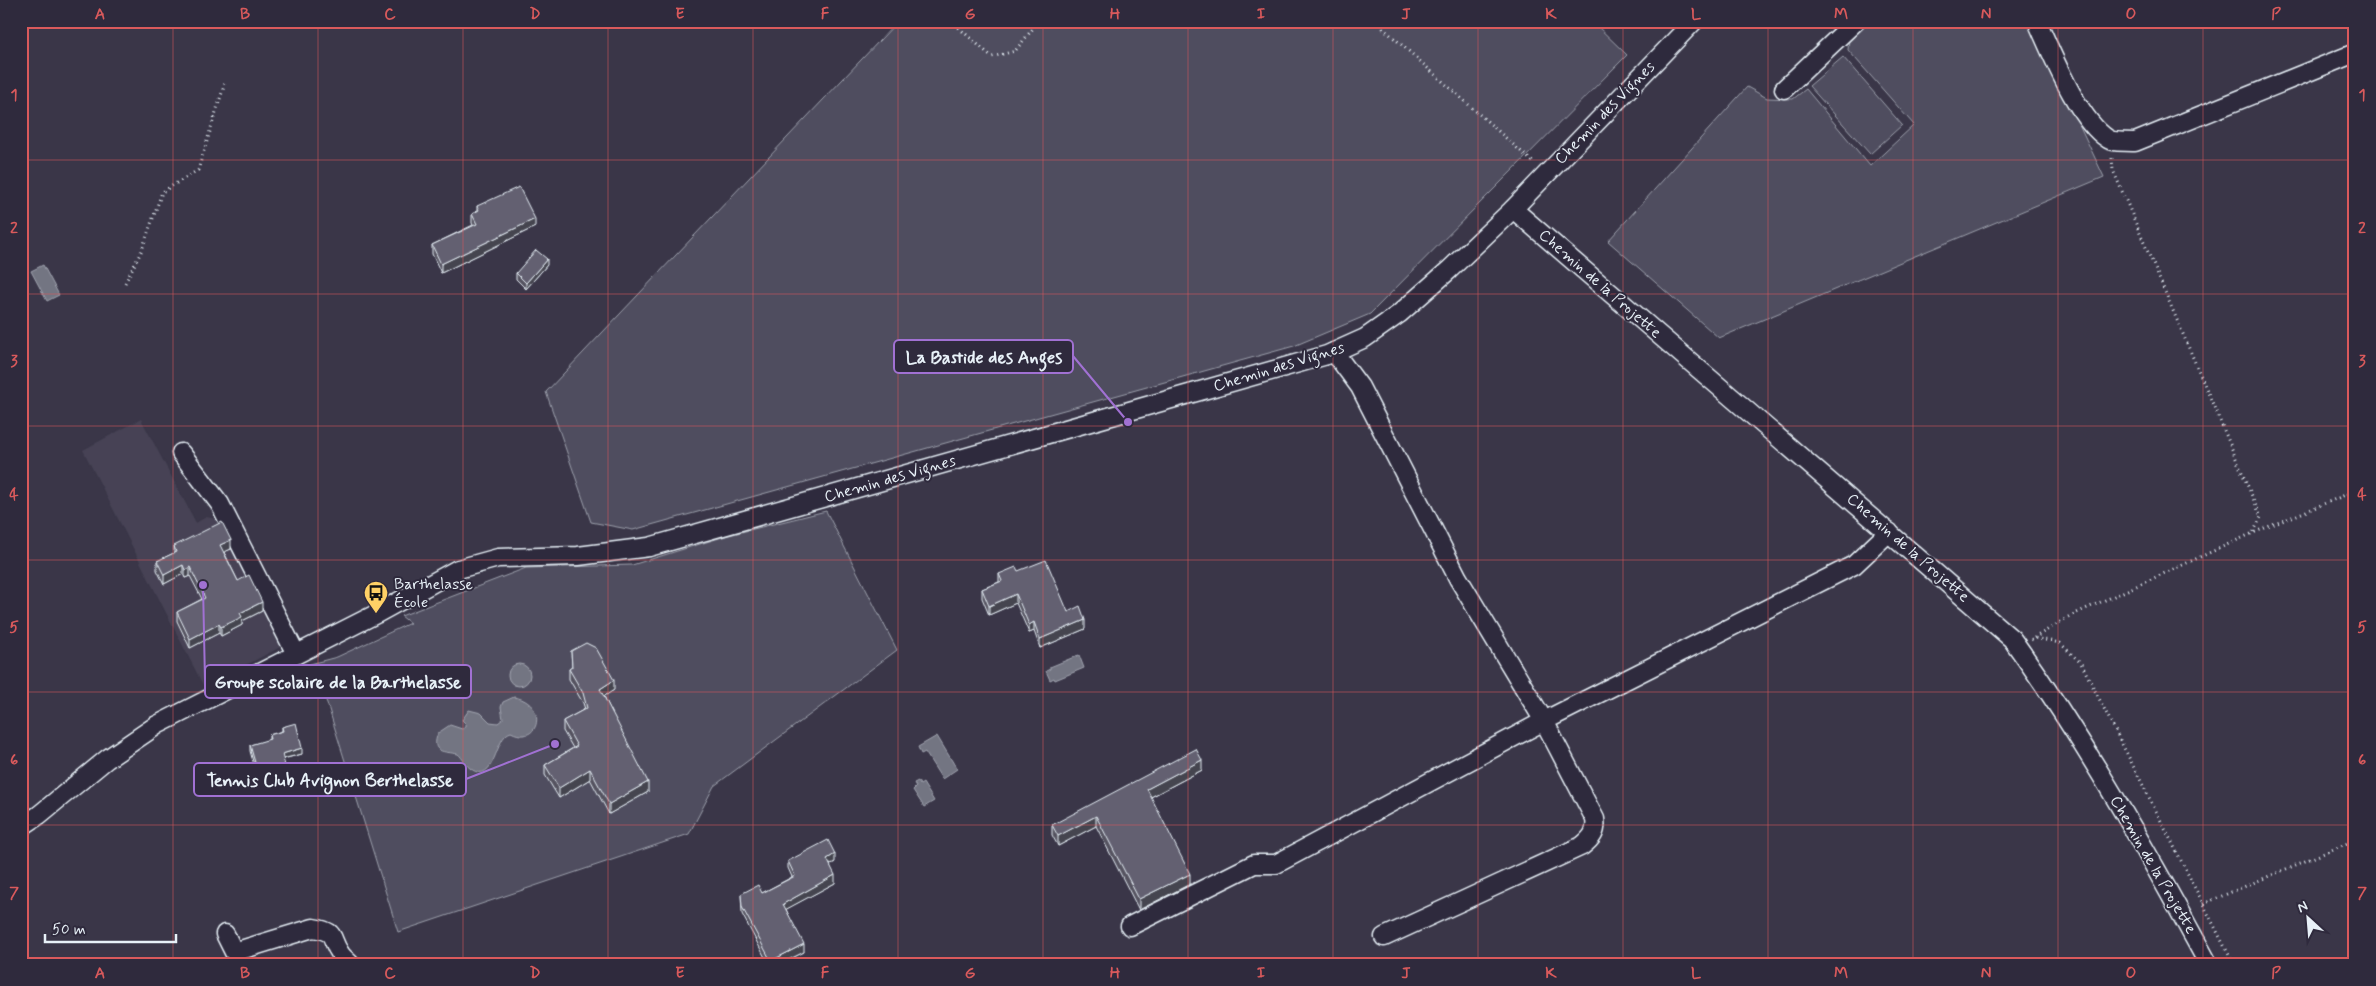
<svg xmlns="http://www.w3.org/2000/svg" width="2376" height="986" font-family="Mynerve,sans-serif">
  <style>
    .built { fill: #464354 }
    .green { fill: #504e5f; stroke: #9ca0ac }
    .water { fill: #737482; stroke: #a2a6b1 }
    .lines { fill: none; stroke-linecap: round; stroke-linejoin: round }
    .minor-casing { stroke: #e8f1f8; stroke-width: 21 }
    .path { stroke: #e8f1f8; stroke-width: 3; stroke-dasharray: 1 4; stroke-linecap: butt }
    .minor { stroke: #2f2a3d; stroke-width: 18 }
    .wall { fill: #555361; stroke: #e8f1f8 }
    .shaded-wall { fill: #45444f; stroke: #e8f1f8 }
    .building { fill: #636171; stroke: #e8f1f8 }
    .grid { fill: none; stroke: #da5a5c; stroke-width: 1; stroke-opacity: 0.55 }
    .labels { text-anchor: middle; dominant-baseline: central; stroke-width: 4; stroke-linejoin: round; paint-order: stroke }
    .street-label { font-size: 16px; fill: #e8f1f8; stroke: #2f2a3d }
    .poi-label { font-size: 16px; fill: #e8f1f8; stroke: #2f2a3d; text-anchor: start }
    .leader { fill: none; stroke: #a171d3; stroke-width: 2 }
    .callout-dot { fill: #a171d3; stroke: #2f2a3d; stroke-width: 2 }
    .callout { fill: #2f2a3d; stroke: #a171d3; stroke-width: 2 }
    .callout-label { font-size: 18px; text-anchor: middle; font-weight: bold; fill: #e8f1f8 }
    .neatline { fill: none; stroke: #da5a5c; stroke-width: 2 }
    .grid-label { font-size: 16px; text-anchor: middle; font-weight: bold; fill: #da5a5c }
  </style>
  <rect width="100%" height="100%" fill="#3a3648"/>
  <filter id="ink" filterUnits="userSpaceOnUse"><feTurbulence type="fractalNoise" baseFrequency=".02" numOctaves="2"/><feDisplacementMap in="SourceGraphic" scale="10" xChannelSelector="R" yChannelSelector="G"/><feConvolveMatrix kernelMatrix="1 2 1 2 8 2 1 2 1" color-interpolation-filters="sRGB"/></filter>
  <g filter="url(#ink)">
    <!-- built -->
    <polygon class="built" points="141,419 196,523 206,517 216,519 223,527 286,644 204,687 83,450"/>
    <!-- green -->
    <g class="green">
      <polygon points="898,21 1592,21 1627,55 1370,314 1294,346 633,530 591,522 546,392"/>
      <polygon points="1868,21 2030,21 2104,177 1719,338 1608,241 1747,87 1767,98 1793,99 1806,89 1870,166 1914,125 1848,50 1849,39"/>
      <polygon points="1843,57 1902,125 1870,154 1809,86"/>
      <polygon points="826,511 897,650 714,786 689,834 398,932 327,703 310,664 337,657 410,623 401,616 526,568 632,565 729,535"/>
    </g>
    <!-- water -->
    <g class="water">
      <polygon points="43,265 59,295 47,301 31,271"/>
      <polygon points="1079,655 1084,668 1055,680 1054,678 1050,680 1046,671 1050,669 1050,667"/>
      <circle cx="519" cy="675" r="11"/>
      <path d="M514 697C549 703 540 747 511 732 494 736 496 786 471 769 466 766 463 758 458 754 444 751 430 754 438 733L450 725 462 729 466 727V724L462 720 469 710 481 713 490 722 498 723 503 719 501 707 503 702Z"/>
      <polygon points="937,736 957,769 942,779 925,752 921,754 918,747"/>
      <polygon points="918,781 920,785 923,783 934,801 924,807 913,790 916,787 914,783"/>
    </g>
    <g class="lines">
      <defs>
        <g id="minor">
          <path d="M2037 21C2052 54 2078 120 2108 139 2114 143 2127 141 2135 142L2355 53"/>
          <polyline points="1784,89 1856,21"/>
          <path d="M1513 209 2012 639C2086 742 2148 853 2209 965"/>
          <path d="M1334 352 1360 387 1458 578 1544 721 1595 819C1597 832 1592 838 1582 846L1384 937"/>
          <polyline points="181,453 220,504 296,654"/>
          <polyline points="21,827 39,815 107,759 157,725 376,614 458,569 498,558 578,556 649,547 1327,355 1365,338 1399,314 1449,270 1513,209 1694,21"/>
          <polyline points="1130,926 1254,864 1276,864 1544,721 1854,565 1889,532"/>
          <path d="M225 934 234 952 313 928C338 932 329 937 340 953 342 957 348 961 351 965"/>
        </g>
      </defs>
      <!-- minor casing -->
      <use href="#minor" class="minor-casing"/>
      <!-- path -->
      <g class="path">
        <polyline points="951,21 992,57 1015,51 1039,21"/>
        <polyline points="1375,21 1535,164"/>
        <polyline points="2112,158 2113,170 2261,517 2253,533"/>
        <polyline points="125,283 142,250 162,192 198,170 225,83"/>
        <polyline points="2034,638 2070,616 2253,533 2355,491"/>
        <polyline points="2031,640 2034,638 2060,643 2081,663 2234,965"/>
        <polyline points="2203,904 2355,840"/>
      </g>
      <!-- minor -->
      <use href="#minor" class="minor"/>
    </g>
    <!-- wall -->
    <g class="wall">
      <polygon points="477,206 535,227 441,273 432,254 432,245 473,225 472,223 472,214 477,211"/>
      <polygon points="547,265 526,289 516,279 516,273"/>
      <polygon points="174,546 231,549 224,552 238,581 262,611 242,621 242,625 221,636 219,633 190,648 177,621 177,612 202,599 190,576 185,578 183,574 164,584 157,570 157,561 174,553"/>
      <polygon points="999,574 1068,612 1085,629 1040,648 1034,631 1029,633 1016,603 989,615 982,598 982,589 999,582"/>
      <polygon points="571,651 614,690 604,696 648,792 609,814 590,779 559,798 545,775 545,765 573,748 563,731 563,721 585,709 583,703 569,679 569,669 572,667"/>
      <polygon points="282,727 302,754 283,759 285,772 258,779 250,751 250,745 269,740 269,735 282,731"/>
      <polygon points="1202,770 1151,797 1190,884 1139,910 1096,826 1058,846 1052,835 1052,825"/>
      <polygon points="788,861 835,862 830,865 835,883 786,909 804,952 778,965 769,965 742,914 741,894 762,893 792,877 788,868"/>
    </g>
    <!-- shaded-wall -->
    <g class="shaded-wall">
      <polygon points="26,201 26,208 21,210 21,204"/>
      <polygon points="535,219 535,227 441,273 441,264"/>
      <polygon points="547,259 547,265 526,289 526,283"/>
      <polygon points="231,540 231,549 220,554 220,545"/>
      <polygon points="183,565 183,574 164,584 164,575"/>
      <polygon points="190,567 190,576 185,578 185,570"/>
      <polygon points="1016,594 1016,603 989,615 989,606"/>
      <polygon points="262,602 262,611 242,621 242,625 221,636 221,627 240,613"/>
      <polygon points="1085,620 1085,629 1040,648 1040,639"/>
      <polygon points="1034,622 1034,631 1029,633 1029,625"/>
      <polygon points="219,624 219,633 190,648 190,639"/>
      <polygon points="614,680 614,690 600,699 600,689"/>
      <polygon points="302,748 302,754 282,759 282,754"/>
      <polygon points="1202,760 1202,770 1147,799 1147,789"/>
      <polygon points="285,766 285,772 258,779 258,773"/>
      <polygon points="590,769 590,779 559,798 559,788"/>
      <polygon points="648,782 648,792 609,814 609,804"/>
      <polygon points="1096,816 1096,826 1058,846 1058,836"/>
      <polygon points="835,854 835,862 827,866 827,859"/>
      <polygon points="1190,874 1190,884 1139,910 1139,899"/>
      <polygon points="835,875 835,883 783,911 783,904"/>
      <polygon points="804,944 804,952 778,965 771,965 771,961"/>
    </g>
    <!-- building -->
    <g class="building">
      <polygon points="519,187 535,219 441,264 432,245 477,224 472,214 479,210 477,206"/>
      <polygon points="21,193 26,201 21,204"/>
      <polygon points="536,250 547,259 526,283 516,273"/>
      <polygon points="222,522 231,540 220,545 238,581 249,575 262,602 240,613 242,617 221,627 219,624 190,639 177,612 205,598 190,567 185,570 183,565 164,575 157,561 176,552 174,546"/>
      <polygon points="1046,560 1068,612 1080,606 1085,620 1040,639 1034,622 1029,625 1016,594 989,606 982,589 1002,581 999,574 1016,567 1018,571"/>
      <polygon points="586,643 596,648 614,680 600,689 648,782 609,804 590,769 559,788 545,765 577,746 563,721 587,708 583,693 569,669 572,667 571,651"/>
      <polygon points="296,723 302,748 282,754 285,766 258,773 250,745 270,739 269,735 283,731 282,727"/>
      <polygon points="1196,749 1202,760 1147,789 1190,874 1139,899 1096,816 1058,836 1052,825"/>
      <polygon points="828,840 835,854 827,859 835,875 783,904 804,944 771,961 742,907 741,894 758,885 762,893 795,876 788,861"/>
    </g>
  </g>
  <!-- grid -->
  <path class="grid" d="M173 21V965M318 21V965M463 21V965M608 21V965M753 21V965M898 21V965M1043 21V965M1188 21V965M1333 21V965M1478 21V965M1623 21V965M1768 21V965M1913 21V965M2058 21V965M2203 21V965M21 160H2355M21 294H2355M21 426H2355M21 560H2355M21 692H2355M21 825H2355"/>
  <!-- icons -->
  <defs>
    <symbol id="bus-pin" viewBox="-11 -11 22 30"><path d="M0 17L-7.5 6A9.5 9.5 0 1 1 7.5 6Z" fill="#ffd166" stroke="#2f2a3d"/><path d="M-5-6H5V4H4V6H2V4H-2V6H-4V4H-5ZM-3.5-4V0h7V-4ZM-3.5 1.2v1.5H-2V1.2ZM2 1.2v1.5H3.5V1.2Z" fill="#111"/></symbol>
  </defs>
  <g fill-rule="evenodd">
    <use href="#bus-pin" x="362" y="579" width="28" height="38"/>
  </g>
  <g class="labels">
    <!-- street labels -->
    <g class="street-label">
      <text transform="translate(1605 113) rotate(-46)">Chemin des Vignes</text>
      <text transform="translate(1600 284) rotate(41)">Chemin de la Projette</text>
      <text transform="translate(1279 367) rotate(-17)">Chemin des Vignes</text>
      <text transform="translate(890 479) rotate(-16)">Chemin des Vignes</text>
      <text transform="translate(1908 548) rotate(41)">Chemin de la Projette</text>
      <text transform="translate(2153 865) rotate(60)">Chemin de la Projette</text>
    </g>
    <!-- poi labels -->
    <g class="poi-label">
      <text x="394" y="584">Barthelasse<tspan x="394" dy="18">École</tspan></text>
    </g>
  </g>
  <!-- callouts -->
  <path class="leader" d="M1128 422L1073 356M203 585L205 681M555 744L466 779"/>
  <g class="callout-dot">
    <circle cx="1128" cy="422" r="5"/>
    <circle cx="203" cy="585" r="5"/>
    <circle cx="555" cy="744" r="5"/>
  </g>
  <g class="callout">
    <rect x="894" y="340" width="179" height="33" rx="5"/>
    <rect x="205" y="665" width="266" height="33" rx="5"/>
    <rect x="194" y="763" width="272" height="33" rx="5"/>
  </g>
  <g class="callout-label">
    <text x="984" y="363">La Bastide des Anges</text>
    <text x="338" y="688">Groupe scolaire de la Barthelasse</text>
    <text x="330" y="786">Tennis Club Avignon Berthelasse</text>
  </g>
  <!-- margin -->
  <rect width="2376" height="986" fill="none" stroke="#2f2a3d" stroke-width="55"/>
  <!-- north arrow -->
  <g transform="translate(2308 918) rotate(334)" stroke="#2f2a3d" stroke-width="4" paint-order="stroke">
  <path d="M0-4L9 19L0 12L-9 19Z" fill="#e8f1f8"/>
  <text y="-8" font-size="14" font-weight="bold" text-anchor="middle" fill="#e8f1f8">N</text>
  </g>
  <!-- scale -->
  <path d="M45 934v8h131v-8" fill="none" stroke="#e8f1f8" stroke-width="2.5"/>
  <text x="52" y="934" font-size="15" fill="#e8f1f8" stroke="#2f2a3d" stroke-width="4" paint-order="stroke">50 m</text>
  <rect x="28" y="28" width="2320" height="930" class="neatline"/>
  <g class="grid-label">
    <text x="100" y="19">A</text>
    <text x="245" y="19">B</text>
    <text x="390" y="19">C</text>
    <text x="535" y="19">D</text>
    <text x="680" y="19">E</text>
    <text x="825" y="19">F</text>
    <text x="970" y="19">G</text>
    <text x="1115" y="19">H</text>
    <text x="1261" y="19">I</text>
    <text x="1406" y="19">J</text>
    <text x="1551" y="19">K</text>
    <text x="1696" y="19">L</text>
    <text x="1841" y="19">M</text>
    <text x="1986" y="19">N</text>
    <text x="2131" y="19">O</text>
    <text x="2276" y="19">P</text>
    <text x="14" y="100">1</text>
    <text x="2362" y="100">1</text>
    <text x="14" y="233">2</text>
    <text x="2362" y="233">2</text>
    <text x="14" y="366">3</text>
    <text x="2362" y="366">3</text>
    <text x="14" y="499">4</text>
    <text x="2362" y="499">4</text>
    <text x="14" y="632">5</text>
    <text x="2362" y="632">5</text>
    <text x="14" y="765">6</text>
    <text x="2362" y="765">6</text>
    <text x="14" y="898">7</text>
    <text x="2362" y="898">7</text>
    <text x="100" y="978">A</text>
    <text x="245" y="978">B</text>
    <text x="390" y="978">C</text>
    <text x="535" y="978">D</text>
    <text x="680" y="978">E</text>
    <text x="825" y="978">F</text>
    <text x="970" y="978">G</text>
    <text x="1115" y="978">H</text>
    <text x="1261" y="978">I</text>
    <text x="1406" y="978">J</text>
    <text x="1551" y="978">K</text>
    <text x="1696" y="978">L</text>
    <text x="1841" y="978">M</text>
    <text x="1986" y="978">N</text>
    <text x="2131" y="978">O</text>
    <text x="2276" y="978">P</text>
  </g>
</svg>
